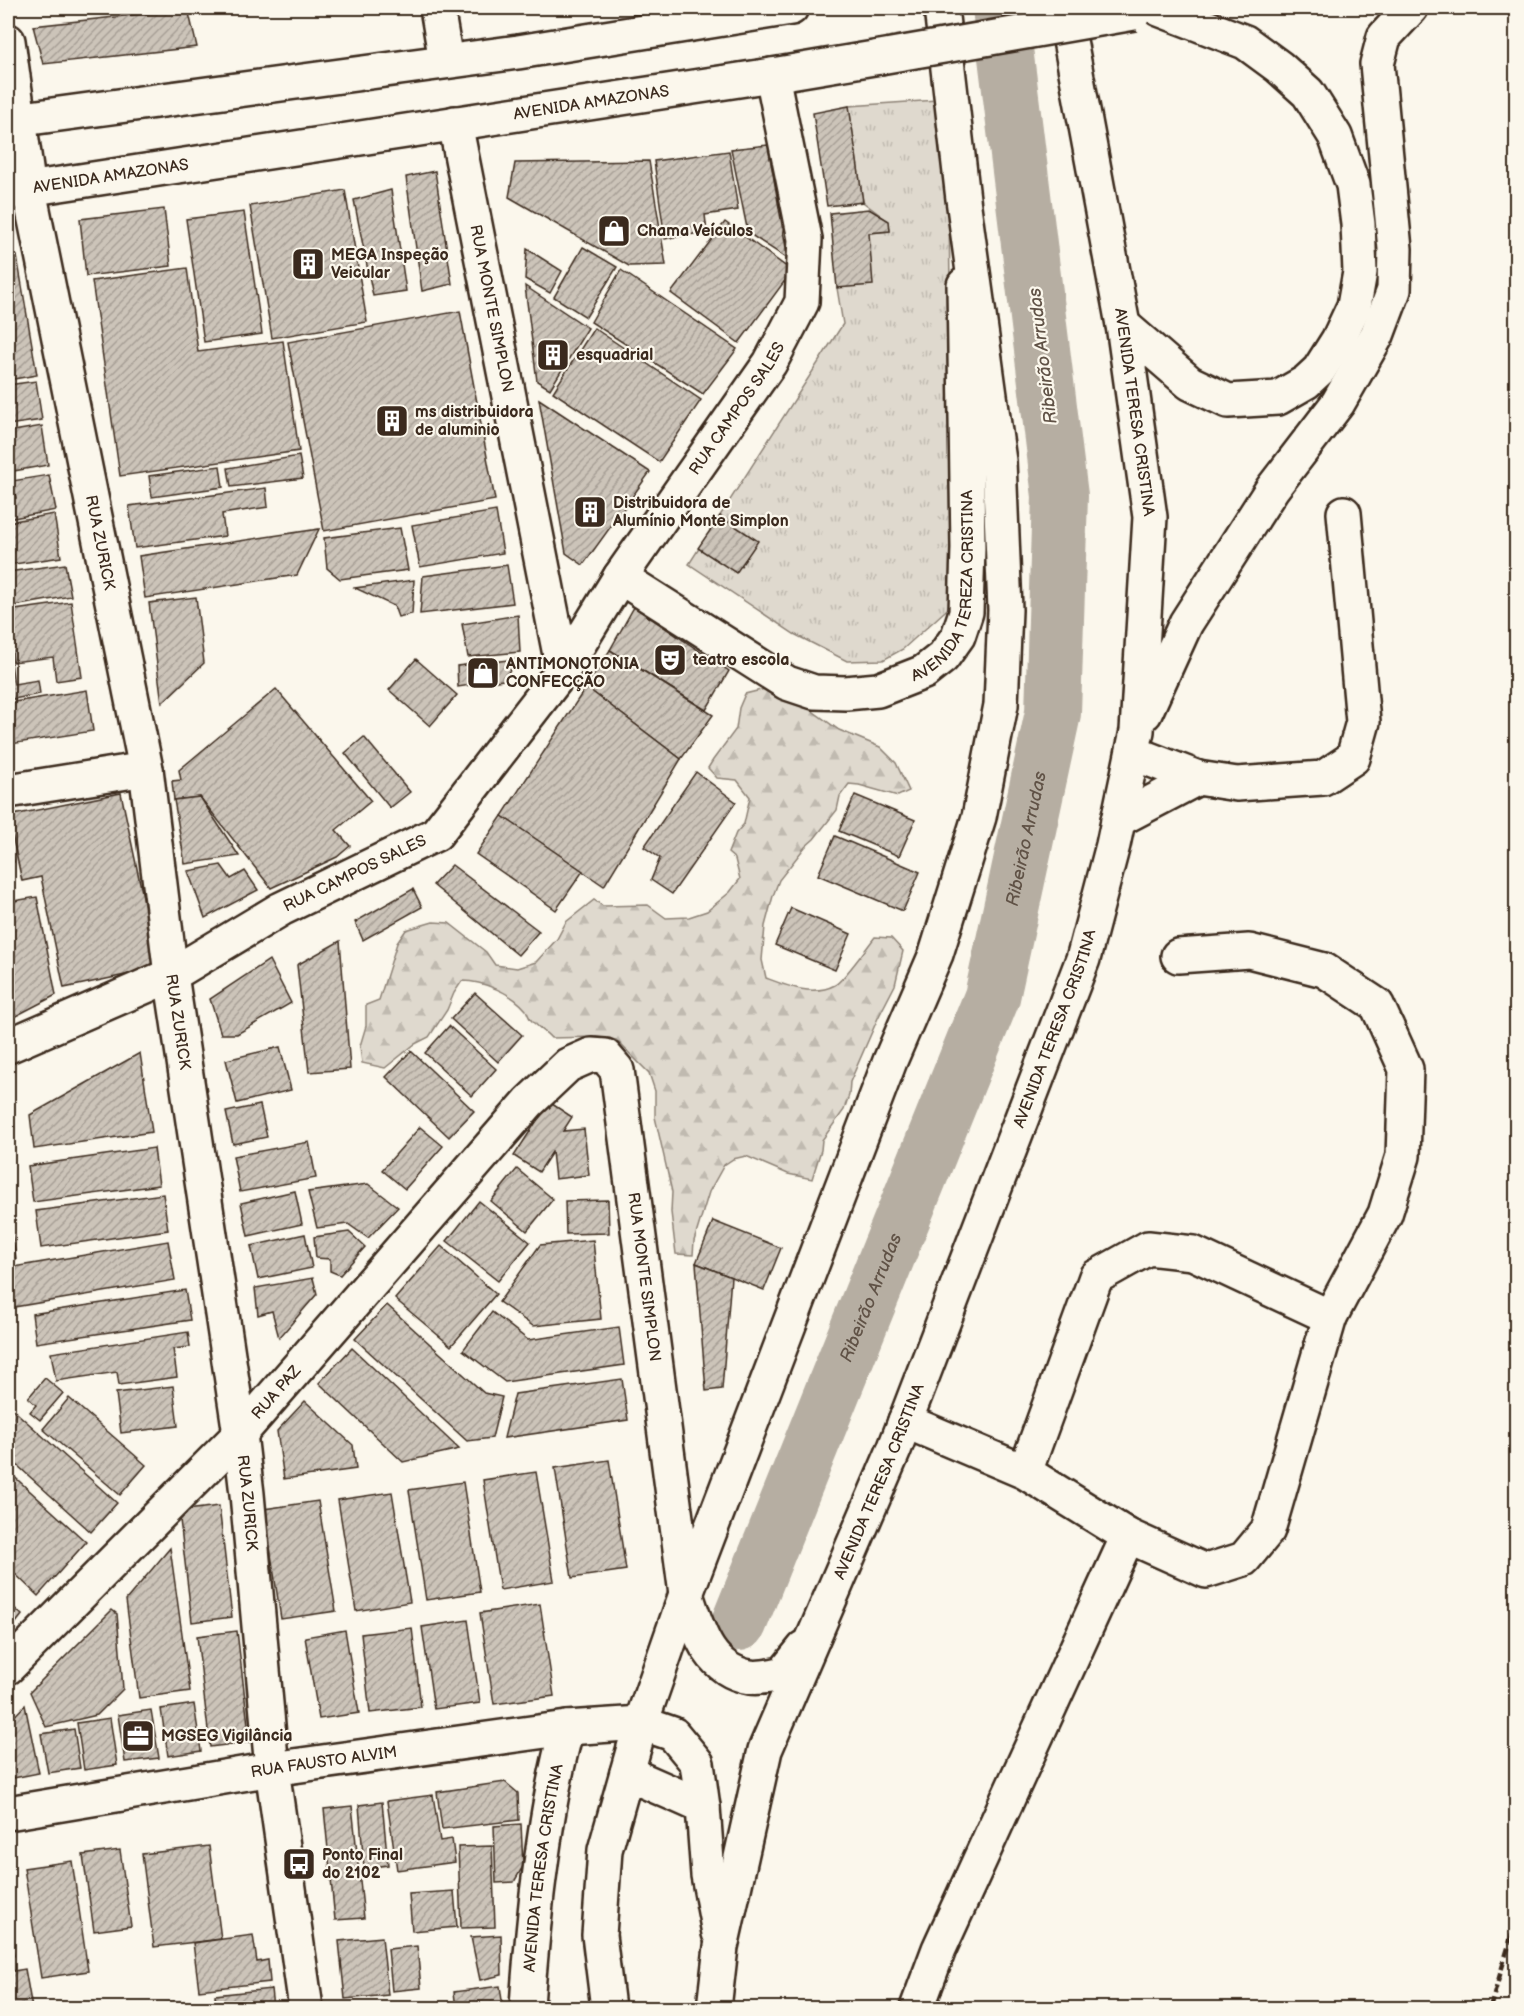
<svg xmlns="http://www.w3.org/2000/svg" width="1524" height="2016" font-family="'Balsamiq Sans',sans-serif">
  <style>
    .grass { fill: url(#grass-tufts); stroke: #8d8276; stroke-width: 1.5 }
    .forest { fill: url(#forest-firs); stroke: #8d8276; stroke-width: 1.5 }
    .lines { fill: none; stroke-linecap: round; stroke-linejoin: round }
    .river { stroke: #b6aea2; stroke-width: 56 }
    .building { fill: url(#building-hatch); stroke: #3b2a1e; stroke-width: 1.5 }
    .minor-casing { stroke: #3b2a1e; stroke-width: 38 }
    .major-casing { stroke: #3b2a1e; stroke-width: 38 }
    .minor { stroke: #fbf7ec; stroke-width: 33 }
    .major { stroke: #fbf7ec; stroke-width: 33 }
    .rail { stroke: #3b2a1e; stroke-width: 4.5; stroke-dasharray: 9 4.5; stroke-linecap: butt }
    .major-bridge-casing { stroke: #3b2a1e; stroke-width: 38; stroke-linecap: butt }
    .major-bridge { stroke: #fbf7ec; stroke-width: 33 }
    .labels { text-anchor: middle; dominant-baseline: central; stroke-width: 4.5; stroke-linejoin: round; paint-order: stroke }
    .street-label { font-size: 16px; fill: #3b2a1e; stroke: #fbf7ec }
    .poi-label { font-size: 16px; font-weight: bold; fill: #3b2a1e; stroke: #fbf7ec; text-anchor: start }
    .water-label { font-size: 18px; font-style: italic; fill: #605246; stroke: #fbf7ec }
  </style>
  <defs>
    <pattern id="grass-tufts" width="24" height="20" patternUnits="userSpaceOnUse" patternTransform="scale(1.5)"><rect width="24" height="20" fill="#dfd9ce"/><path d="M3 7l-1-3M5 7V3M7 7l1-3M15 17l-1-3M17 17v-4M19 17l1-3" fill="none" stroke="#c0bab0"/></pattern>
    <pattern id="forest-firs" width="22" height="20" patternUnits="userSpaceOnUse" patternTransform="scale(1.5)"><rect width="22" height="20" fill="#dfd9ce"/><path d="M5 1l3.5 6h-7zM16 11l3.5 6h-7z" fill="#c0bab0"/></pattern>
    <pattern id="building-hatch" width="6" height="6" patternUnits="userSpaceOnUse" patternTransform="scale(1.5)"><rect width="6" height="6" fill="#ccc4b9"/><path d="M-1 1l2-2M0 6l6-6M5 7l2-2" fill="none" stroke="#a79f96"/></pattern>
  </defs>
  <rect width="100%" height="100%" fill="#fbf7ec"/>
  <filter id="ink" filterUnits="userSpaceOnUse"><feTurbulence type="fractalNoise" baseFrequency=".0167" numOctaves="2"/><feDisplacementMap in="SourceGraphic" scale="12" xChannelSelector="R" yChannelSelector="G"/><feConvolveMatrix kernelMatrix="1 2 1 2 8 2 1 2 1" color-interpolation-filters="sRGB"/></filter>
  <g filter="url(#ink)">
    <!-- grass -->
    <polygon class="grass" points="937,100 949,210 954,603 903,649 883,660 847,661 794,634 689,564 843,324 837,288 869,233 890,231 889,222 863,202 849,106"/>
    <!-- forest -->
    <path class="forest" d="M769 688 804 705 839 730 880 747 896 763 909 791 898 796 859 785 849 784 840 796 837 810 814 839 805 847 779 880 773 896 765 926 762 960 766 978C787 986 813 997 835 985 844 980 867 947 875 937L891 938 903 951 895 985 878 1018 850 1082 849 1095 844 1110 822 1140 821 1150 812 1179 788 1174 746 1156 733 1159 724 1165 709 1192 694 1241 693 1255 676 1254 671 1212 672 1192 655 1117V1091L649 1073 616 1040 596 1037 551 1038C546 1032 539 1028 533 1022 529 1019 528 1014 526 1010 512 993 483 981 462 981L454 993 447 1010 429 1037 415 1044 385 1068 362 1063 360 1046 366 1026V1005L379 1000 397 943 406 930 433 922 449 923 486 952 495 965 517 968 536 962 557 939 566 922 594 900 603 906 648 905 666 918 689 917 707 911 730 892 740 879 735 859 728 853 736 833 744 824 750 797 737 780 717 778 708 768 713 760 736 729 739 708 745 694Z"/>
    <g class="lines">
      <!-- river -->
      <path class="river" id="s1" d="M739 1623 992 997 1053 713 1060 496 1000 8"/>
    </g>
    <!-- building -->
    <g class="building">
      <polygon points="188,9 197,47 43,64 33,26"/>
      <polygon points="849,106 863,202 827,206 813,113"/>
      <polygon points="768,145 788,259 748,233 731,149"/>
      <polygon points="729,151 738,210 705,215 707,232 665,239 654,161"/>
      <polygon points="649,161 666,265 629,266 509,197 515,163"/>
      <polygon points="435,171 452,284 422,291 406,177"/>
      <polygon points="345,190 367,322 272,338 250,206"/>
      <polygon points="391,190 406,291 373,296 354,200"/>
      <polygon points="164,209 171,266 86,276 80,219"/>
      <polygon points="869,209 889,221 890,231 869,233 873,285 837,288 830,213"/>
      <polygon points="244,212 262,334 204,342 186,219"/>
      <polygon points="725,222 792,271 739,343 671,293"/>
      <polygon points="583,247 617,267 586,317 554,297"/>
      <polygon points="527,249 562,271 550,293 525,279"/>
      <polygon points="17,256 37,375 8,380 8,258"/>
      <polygon points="187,268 198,352 283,341 299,451 120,476 92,281"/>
      <polygon points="621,270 737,349 703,394 591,322"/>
      <polygon points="525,286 588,328 550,389 537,381"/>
      <polygon points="460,311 495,500 324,531 288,342"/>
      <polygon points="594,328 701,400 659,462 553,392"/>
      <polygon points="36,381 42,420 8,425 8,385"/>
      <polygon points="539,399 650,472 583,565 566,553"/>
      <polygon points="42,426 48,465 8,472 8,432"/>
      <polygon points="299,456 303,478 231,487 228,468"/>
      <polygon points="220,466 223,487 152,497 149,476"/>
      <polygon points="49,475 56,510 8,519 8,499 16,498 12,481"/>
      <polygon points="266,488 268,507 222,514 225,536 135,548 129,506"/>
      <polygon points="496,511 503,553 420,567 412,525"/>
      <polygon points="54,514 61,557 8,565 8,522"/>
      <polygon points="720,516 758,541 736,573 698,548"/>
      <polygon points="400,528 408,570 340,579 327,568 324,538"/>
      <polygon points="319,529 297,575 145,598 139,556"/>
      <polygon points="65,564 71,596 8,607 8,572"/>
      <polygon points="507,565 513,603 420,614 423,576"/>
      <polygon points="414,580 412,614 398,617 394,606 355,588"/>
      <polygon points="196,597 204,663 162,703 149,603"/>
      <polygon points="71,602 82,677 56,681 53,657 13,662 8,611"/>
      <polygon points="634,607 729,671 706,710 610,650"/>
      <polygon points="518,615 520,652 468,657 462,624"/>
      <polygon points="8,641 14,684 38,680 40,694 8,700"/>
      <polygon points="610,650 713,715 681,759 586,687"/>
      <polygon points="416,659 457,695 430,726 389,690"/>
      <polygon points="518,659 503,680 458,687 457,666"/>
      <polygon points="586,687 681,759 604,886 502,816"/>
      <polygon points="276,689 371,801 336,830 350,846 337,857 271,888 200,797 174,800 172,781 181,780 179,770"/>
      <polygon points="87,690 93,731 11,744 8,725 8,703"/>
      <polygon points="364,737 410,792 390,808 345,753"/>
      <polygon points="696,772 736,802 672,894 651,880 660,858 644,847"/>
      <polygon points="121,793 158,968 64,988 41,877 22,881 8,816"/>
      <polygon points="855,795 915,820 899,856 839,831"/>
      <polygon points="200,797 239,856 185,864 174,800"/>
      <polygon points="502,816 583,871 556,910 476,854"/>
      <polygon points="8,834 14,862 8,863"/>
      <polygon points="835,836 920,872 903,911 818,875"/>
      <polygon points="221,865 231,879 245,871 258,890 205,918 188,871"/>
      <polygon points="452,865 539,931 518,955 433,885"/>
      <polygon points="413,889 422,907 363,940 355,922"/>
      <polygon points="37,897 56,995 8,1020 8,902"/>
      <polygon points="791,908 851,934 835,970 775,945"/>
      <polygon points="340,941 350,1069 309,1072 297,965"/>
      <polygon points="269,960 291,1003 237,1034 221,1034 210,999"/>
      <polygon points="475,993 522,1035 498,1062 451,1019"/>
      <polygon points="449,1026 496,1069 472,1096 425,1053"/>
      <polygon points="280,1047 291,1090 237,1103 226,1060"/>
      <polygon points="411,1051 474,1111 449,1137 386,1077"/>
      <polygon points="140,1053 152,1132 34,1149 30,1115"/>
      <polygon points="549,1102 572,1117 563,1131 584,1129 589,1175 555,1179 552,1152 539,1172 514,1156"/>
      <polygon points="260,1105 267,1137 233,1144 226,1112"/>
      <polygon points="420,1127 443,1146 405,1189 382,1170"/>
      <polygon points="309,1142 316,1178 240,1192 233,1156"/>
      <polygon points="154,1148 159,1185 33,1202 28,1166"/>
      <polygon points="517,1169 553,1199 527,1231 491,1201"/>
      <polygon points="368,1184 398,1207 368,1238 348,1224 317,1228 308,1192"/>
      <polygon points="295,1191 302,1224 248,1236 241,1203"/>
      <polygon points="163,1194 168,1230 41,1248 36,1211"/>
      <polygon points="608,1200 609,1233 566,1234 565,1201"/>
      <polygon points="479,1201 530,1242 498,1281 447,1241"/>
      <polygon points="8,1203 16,1259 8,1260"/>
      <polygon points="713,1221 781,1248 764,1290 696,1263"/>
      <polygon points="349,1232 365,1247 340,1275 330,1271 330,1259 316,1258 314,1237"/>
      <polygon points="305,1234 312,1268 258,1279 251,1246"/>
      <polygon points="593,1240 601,1319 533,1326 499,1302 540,1245"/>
      <polygon points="168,1241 175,1280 8,1308 8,1268"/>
      <polygon points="441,1246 496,1294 451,1346 395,1299"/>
      <polygon points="696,1263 731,1277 722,1389 706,1391"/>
      <polygon points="313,1278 317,1294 279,1338 272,1311 258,1315 255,1288"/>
      <polygon points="185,1290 190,1320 36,1343 32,1314"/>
      <polygon points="387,1305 484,1393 502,1397 492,1438 467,1441 355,1339"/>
      <polygon points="492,1312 528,1340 619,1327 624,1365 505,1382 463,1350"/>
      <polygon points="188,1332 190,1347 173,1349 177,1377 119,1385 117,1372 56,1381 51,1353"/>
      <polygon points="352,1348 459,1449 403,1462 319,1383"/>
      <polygon points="45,1378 63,1393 40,1420 30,1412 36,1405 28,1398"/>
      <polygon points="622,1379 628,1420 504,1438 515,1394"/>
      <polygon points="173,1386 178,1426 121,1433 116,1393"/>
      <polygon points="69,1398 146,1465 120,1495 43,1429"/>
      <polygon points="305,1401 353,1445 356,1469 284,1479 277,1431"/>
      <polygon points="8,1405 117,1503 91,1532 8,1457"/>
      <polygon points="609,1460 626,1570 572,1578 555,1468"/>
      <polygon points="8,1471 86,1542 38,1596 8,1567"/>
      <polygon points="536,1472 554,1581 500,1590 483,1480"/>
      <polygon points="463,1482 480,1592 426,1600 409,1490"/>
      <polygon points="392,1492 410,1602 356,1611 338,1500"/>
      <polygon points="318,1501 336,1611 281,1619 264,1509"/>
      <polygon points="219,1506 232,1617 192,1622 179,1511"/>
      <polygon points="170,1548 190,1691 139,1698 126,1600"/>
      <polygon points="8,1602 22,1615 8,1633"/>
      <polygon points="540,1604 554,1696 494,1704 480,1613"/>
      <polygon points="112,1610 117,1614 123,1689 97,1715 46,1727 30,1692"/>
      <polygon points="468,1620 480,1703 434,1709 422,1627"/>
      <polygon points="412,1628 421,1707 370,1713 361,1634"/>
      <polygon points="345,1630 359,1713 319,1719 305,1637"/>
      <polygon points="237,1631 250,1742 210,1747 197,1636"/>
      <polygon points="194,1704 201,1751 168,1756 161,1709"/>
      <polygon points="25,1705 39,1773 8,1779 8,1723"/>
      <polygon points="151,1710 159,1758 125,1762 118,1715"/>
      <polygon points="110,1718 117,1765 84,1770 77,1723"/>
      <polygon points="74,1729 80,1768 48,1773 41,1734"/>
      <polygon points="505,1782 518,1793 519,1820 442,1829 437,1792"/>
      <polygon points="433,1795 440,1841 452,1839 455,1862 397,1870 387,1801"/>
      <polygon points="382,1802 388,1865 364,1868 359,1805"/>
      <polygon points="352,1806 364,1918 335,1920 324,1809"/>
      <polygon points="521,1824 523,1866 514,1882 496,1883 494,1826"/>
      <polygon points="209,1846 221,1939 154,1947 142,1854"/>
      <polygon points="492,1846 495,1927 461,1928 458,1847"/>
      <polygon points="120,1850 131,1926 94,1931 83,1855"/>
      <polygon points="72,1861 88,1971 41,1978 24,1868"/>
      <polygon points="454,1891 457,1927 412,1931 409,1894"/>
      <polygon points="8,1906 14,1956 8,1957"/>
      <polygon points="253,1935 257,1962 268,1960 270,1982 199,1990 193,1943"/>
      <polygon points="501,1935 502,1975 480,1980 471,1937"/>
      <polygon points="382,1937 388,1995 345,1999 339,1941"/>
      <polygon points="417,1946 421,1988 392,1991 388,1949"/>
      <polygon points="25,1969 32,2008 8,2008 8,1972"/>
      <polygon points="500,1986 503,2008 456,2008 454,1992"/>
      <polygon points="271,1989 273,2008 216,2008 215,1995"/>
      <polygon points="189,2000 190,2008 150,2008 150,2005"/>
      <polygon points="146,2005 146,2008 121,2008"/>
    </g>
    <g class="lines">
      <defs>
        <g id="minor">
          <polyline points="437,8 446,61"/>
          <path id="s2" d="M8 41 29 190 146 769 171 975 240 1434 247 1494 272 1769 306 2008"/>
          <path id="s3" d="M455 123 563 670"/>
          <path id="s4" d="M620 577 787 683 814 692 846 693 878 690 924 672 943 657 958 636 966 612 968 548 964 285"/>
          <polyline points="1133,753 1198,778 1237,784 1323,778 1353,758 1363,722 1344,513"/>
          <polyline points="8,791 146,769"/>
          <polyline points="1118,820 1198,778"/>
          <polyline points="1178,956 1249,951 1324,970 1377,1005 1406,1069 1403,1156 1385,1214 1330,1317"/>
          <path id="s5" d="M8 1046 171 975 281 909 436 834 563 670 620 577 770 363 802 302 805 239 772 75"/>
          <polyline points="905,1421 1025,1472 1128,1536 1206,1571 1244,1559 1268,1530 1330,1317 1193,1253 1148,1248 1096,1277 1025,1472"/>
          <path id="s6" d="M8 1667 240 1434 529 1102 568 1065 591 1055 605 1056 617 1070 686 1594"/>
          <path id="s7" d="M8 1813 272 1769 567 1728 641 1723"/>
          <path id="s8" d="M527 2008C529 1970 533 1932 537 1894 544 1838 552 1782 567 1728"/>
          <polyline points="917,2008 939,1949 1128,1536"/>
        </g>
        <g id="major">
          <polyline points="8,121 518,52 791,8"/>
          <path id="s9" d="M8 192 772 75 880 57"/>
          <polyline points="1123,325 1190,383 1228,401 1278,398 1306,382 1319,370 1338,340 1354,306 1360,272 1358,224 1353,185 1335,136 1308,93 1279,67 1245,42 1159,9"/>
          <polyline points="1145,713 1186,623 1272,489 1338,403 1377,335 1394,290 1395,249 1377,64 1384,37 1411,8"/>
          <path d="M686 1594C698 1630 708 1670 750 1677 760 1679 773 1675 783 1674L804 1648"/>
          <polyline points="641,1723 673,1734 697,1763 703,1807 708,1875 719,1933"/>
          <path d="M627 1773C652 1785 678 1795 703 1807"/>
          <polyline points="608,2008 599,1935 605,1850 641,1723 686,1594 890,1061 936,954 979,817 1001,705 1005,610 999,461 963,199 941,8"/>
          <path id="s10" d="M714 2008 721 1947 765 1750 894 1450 1083 959 1113 845 1137 731 1150 517 1123 325 1064 8"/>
        </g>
      </defs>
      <!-- minor casing -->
      <use href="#minor" class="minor-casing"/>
      <!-- major casing -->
      <use href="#major" class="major-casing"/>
      <!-- minor -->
      <use href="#minor" class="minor"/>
      <!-- major -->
      <use href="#major" class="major"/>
      <!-- rail -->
      <polyline class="rail" points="1490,2008 1516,1921"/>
      <defs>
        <polyline id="major-bridge" points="880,57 1134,13"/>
      </defs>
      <!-- major-bridge casing -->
      <use href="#major-bridge" class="major-bridge-casing"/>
      <!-- major-bridge -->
      <use href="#major-bridge" class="major-bridge"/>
    </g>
  </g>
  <!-- icons -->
  <defs>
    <symbol id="shop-square" viewBox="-11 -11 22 22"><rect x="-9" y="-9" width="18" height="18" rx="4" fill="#3b2a1e" stroke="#fbf7ec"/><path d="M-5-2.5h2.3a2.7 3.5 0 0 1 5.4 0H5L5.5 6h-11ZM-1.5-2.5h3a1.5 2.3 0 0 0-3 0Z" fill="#fff"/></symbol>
    <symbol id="building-square" viewBox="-11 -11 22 22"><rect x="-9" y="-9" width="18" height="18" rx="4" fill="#3b2a1e" stroke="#fbf7ec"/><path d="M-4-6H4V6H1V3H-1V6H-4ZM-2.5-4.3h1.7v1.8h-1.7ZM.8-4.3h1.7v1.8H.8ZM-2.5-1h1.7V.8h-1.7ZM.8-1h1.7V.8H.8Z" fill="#fff"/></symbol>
    <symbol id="theatre-square" viewBox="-11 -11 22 22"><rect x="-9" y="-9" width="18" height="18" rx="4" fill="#3b2a1e" stroke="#fbf7ec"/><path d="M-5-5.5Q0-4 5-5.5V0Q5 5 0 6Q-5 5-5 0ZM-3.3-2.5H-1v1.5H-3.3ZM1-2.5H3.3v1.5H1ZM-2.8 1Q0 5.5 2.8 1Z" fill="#fff"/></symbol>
    <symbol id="office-square" viewBox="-11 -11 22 22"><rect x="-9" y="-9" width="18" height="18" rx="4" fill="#3b2a1e" stroke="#fbf7ec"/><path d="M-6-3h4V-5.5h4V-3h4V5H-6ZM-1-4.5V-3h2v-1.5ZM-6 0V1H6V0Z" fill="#fff"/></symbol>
    <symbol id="bus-square" viewBox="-11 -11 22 22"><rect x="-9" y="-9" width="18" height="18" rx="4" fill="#3b2a1e" stroke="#fbf7ec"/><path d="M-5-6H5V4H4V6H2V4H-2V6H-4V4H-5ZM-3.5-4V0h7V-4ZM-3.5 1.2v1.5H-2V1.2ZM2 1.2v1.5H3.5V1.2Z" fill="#fff"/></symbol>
  </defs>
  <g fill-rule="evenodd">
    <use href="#shop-square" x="595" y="212" width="38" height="38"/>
    <use href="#building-square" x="289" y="245" width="38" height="38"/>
    <use href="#building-square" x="534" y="336" width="38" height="38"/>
    <use href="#building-square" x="373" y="402" width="38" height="38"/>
    <use href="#building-square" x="571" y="493" width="38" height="38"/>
    <use href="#theatre-square" x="651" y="641" width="38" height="38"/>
    <use href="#shop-square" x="464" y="654" width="38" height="38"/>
    <use href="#office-square" x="119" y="1717" width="38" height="38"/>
    <use href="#bus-square" x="280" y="1845" width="38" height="38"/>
  </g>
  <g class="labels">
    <!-- street labels -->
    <g class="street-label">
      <text stroke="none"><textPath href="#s9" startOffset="590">AVENIDA AMAZONAS</textPath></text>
      <text stroke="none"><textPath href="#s9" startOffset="104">AVENIDA AMAZONAS</textPath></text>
      <text stroke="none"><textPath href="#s3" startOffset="189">RUA MONTE SIMPLON</textPath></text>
      <text stroke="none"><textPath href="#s5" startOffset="1000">RUA CAMPOS SALES</textPath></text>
      <text transform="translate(1134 412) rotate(82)">AVENIDA TERESA CRISTINA</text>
      <text stroke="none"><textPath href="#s2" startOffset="510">RUA ZURICK</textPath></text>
      <text stroke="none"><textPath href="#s4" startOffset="432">AVENIDA TEREZA CRISTINA</textPath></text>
      <text stroke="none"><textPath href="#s5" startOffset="388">RUA CAMPOS SALES</textPath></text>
      <text stroke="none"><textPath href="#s2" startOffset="996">RUA ZURICK</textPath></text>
      <text stroke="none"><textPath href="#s10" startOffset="1041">AVENIDA TERESA CRISTINA</textPath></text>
      <text stroke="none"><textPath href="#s6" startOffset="1089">RUA MONTE SIMPLON</textPath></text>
      <text stroke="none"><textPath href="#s6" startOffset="384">RUA PAZ</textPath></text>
      <text stroke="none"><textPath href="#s10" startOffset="555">AVENIDA TERESA CRISTINA</textPath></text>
      <text stroke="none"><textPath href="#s2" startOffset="1482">RUA ZURICK</textPath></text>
      <text stroke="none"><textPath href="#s7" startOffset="320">RUA FAUSTO ALVIM</textPath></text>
      <text stroke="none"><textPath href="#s8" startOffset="141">AVENIDA TERESA CRISTINA</textPath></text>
    </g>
    <!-- poi labels -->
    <g class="poi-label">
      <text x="637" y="231">Chama Veículos</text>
      <text x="331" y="255">MEGA Inspeção<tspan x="331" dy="18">Veicular</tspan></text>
      <text x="576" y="355">esquadrial</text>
      <text x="415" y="412">ms distribuidora<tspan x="415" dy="18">de aluminio</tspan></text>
      <text x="613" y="503">Distribuidora de<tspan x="613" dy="18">Alumínio Monte Simplon</tspan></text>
      <text x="693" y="660">teatro escola</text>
      <text x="506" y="664">ANTIMONOTONIA<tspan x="506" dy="18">CONFECÇÃO</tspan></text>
      <text x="161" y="1736">MGSEG Vigilância</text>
      <text x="322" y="1855">Ponto Final<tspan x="322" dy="18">do 2102</tspan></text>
    </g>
    <!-- water labels -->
    <g class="water-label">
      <text transform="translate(1043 356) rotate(-97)">Ribeirão Arrudas</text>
      <text stroke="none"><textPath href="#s1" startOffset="837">Ribeirão Arrudas</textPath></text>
      <text stroke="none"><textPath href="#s1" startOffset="351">Ribeirão Arrudas</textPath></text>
    </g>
  </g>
  <!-- margin -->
  <rect width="1524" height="2016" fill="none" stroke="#fbf7ec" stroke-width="30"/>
  <rect x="15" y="15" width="1494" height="1986" fill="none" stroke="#3b2a1e" stroke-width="2" filter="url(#ink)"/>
</svg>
